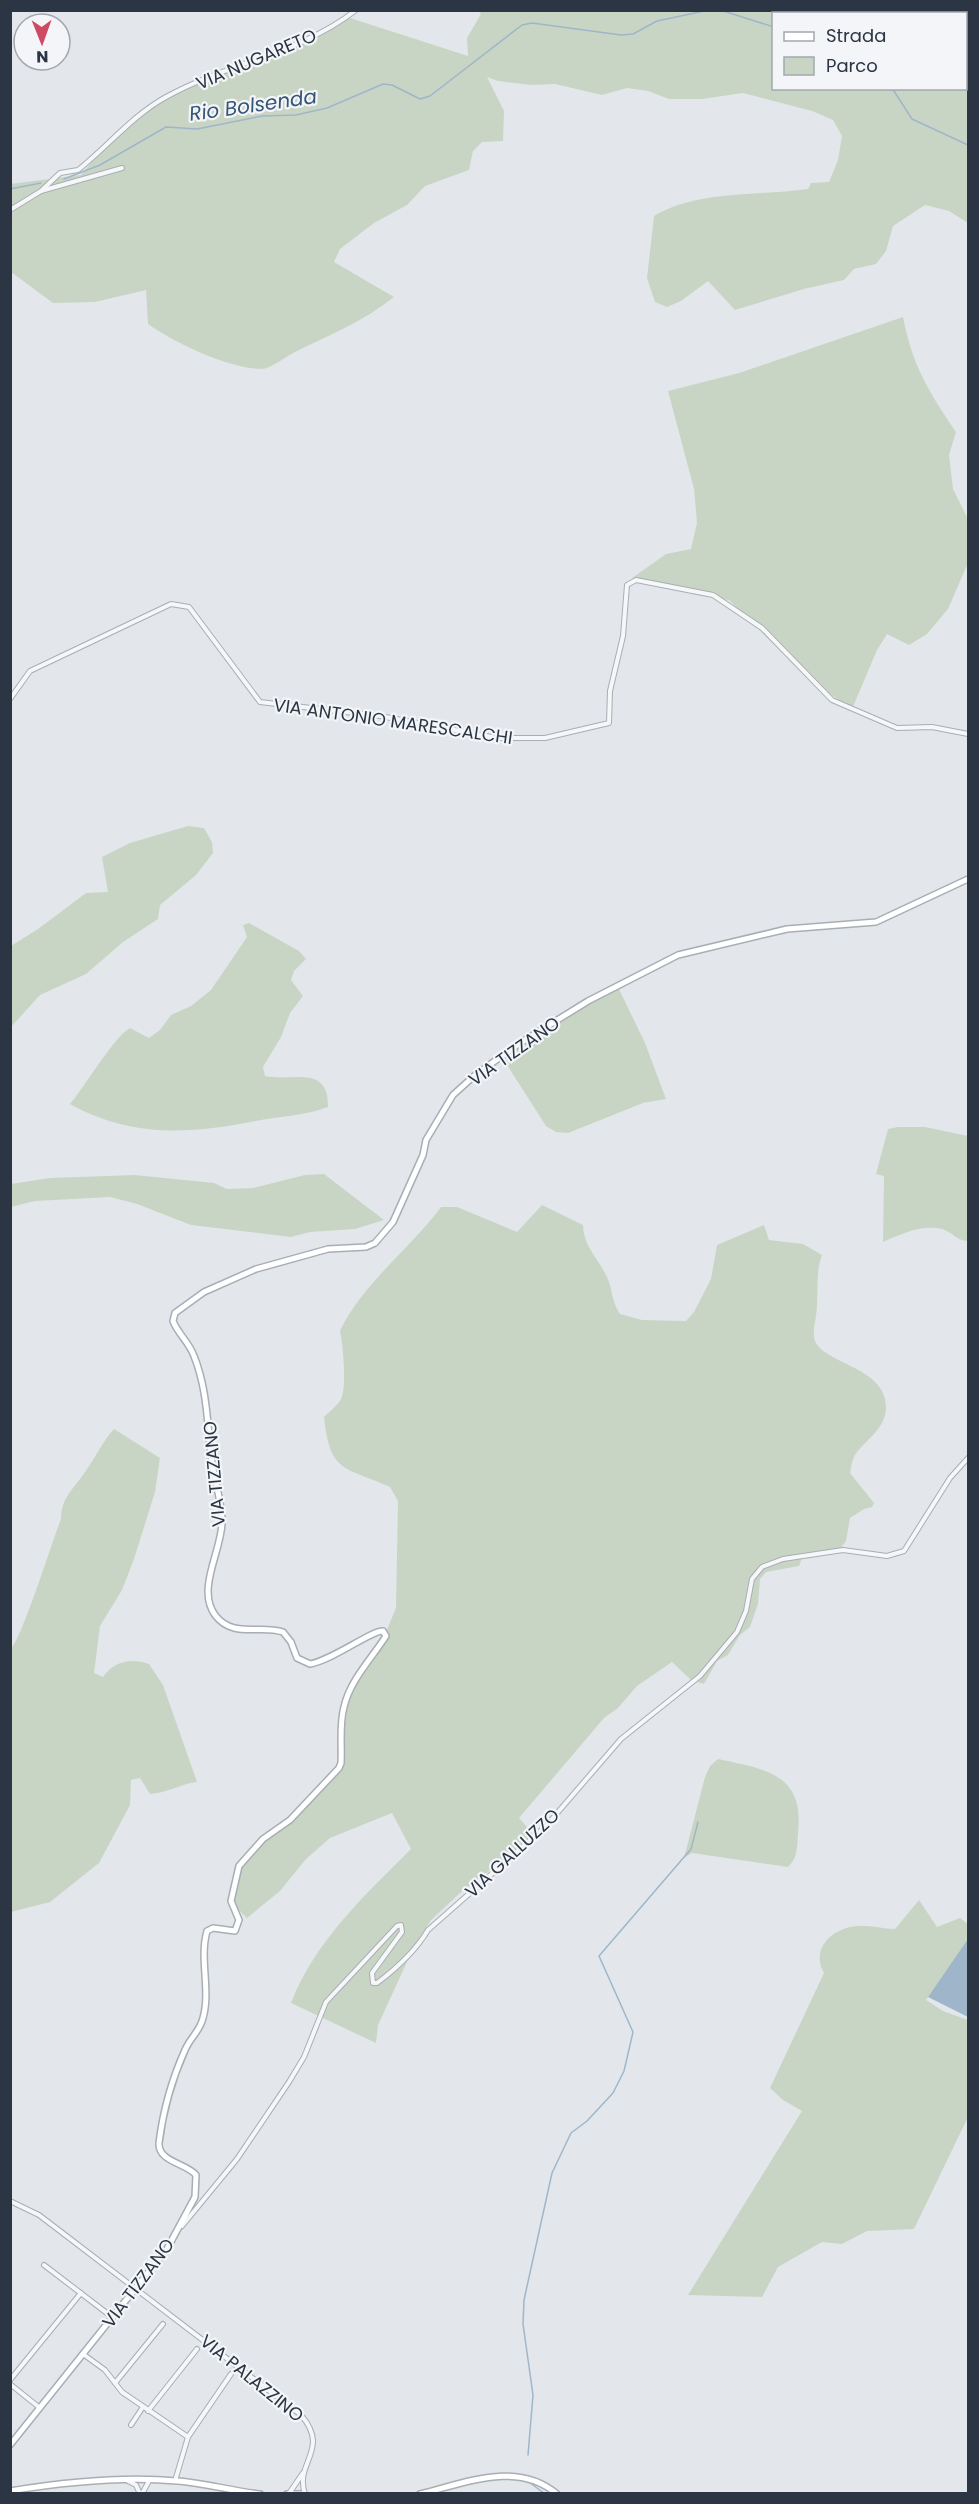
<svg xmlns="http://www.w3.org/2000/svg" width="979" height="2504" font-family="Poppins,sans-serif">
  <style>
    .green { fill: #c9d5c4; fill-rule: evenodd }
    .water { fill: #9fb6ca }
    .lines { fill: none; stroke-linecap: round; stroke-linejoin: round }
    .stream { stroke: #9fb6ca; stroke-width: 1.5 }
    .street-casing { stroke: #a8aeb5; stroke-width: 6 }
    .secondary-casing { stroke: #a8aeb5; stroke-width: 8 }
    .street { stroke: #f6f7f9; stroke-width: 4 }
    .secondary { stroke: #fff; stroke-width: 5 }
    .labels { text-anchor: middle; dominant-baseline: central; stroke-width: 4.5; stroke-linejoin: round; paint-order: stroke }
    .street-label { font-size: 18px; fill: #2b3543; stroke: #f3f5f8 }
    .water-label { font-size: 20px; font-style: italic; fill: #355577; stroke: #f3f5f8 }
  </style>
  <rect width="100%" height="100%" fill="#e3e7eb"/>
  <!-- green -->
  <g class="green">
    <path d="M478 11H968V223L949 211 925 205 893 226 886 251 876 264 854 269 844 280 804 289 735 310 708 281 681 301 667 307 655 302 647 278 654 216C698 190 758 196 808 189L811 183 829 182 838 160 842 136 833 120 812 111 743 93 702 99H669L648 91 627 88 602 95 555 84 531 85 498 81 487 77 504 111 503 141 482 142 473 151 469 170 425 186 407 205 374 223 340 249 334 262 394 297C363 322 329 335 295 352 285 357 272 368 262 369 229 369 175 343 148 324L146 290 95 302 53 303 11 272 10 184 81 175C101 151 130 117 157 100 194 78 247 67 288 52L300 42 350 18 468 56 467 38 481 14ZM774 14H966V88H774Z"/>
    <path d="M903 317C912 365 929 392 956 432L949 455 953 489 968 519V563L948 609 927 634 909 645 887 634 877 650 852 709 810 680 729 600 699 595 632 578 666 554 691 549 697 523 694 489 668 391 739 373Z"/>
    <polygon points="188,826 204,828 212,842 213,853 196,875 160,905 158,919 123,942 86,974 40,995 11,1027 11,946 38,929 86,893 108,892 102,857 130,843"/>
    <path d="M249 923 299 951 306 959 294 971 291 980 303 996 290 1013 281 1037 263 1067 265 1076C292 1082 329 1064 328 1107 304 1116 281 1116 256 1121 190 1134 131 1138 70 1104 86 1085 113 1038 130 1028L149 1038 160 1030 171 1015 191 1006 211 990 247 937 243 925Z"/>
    <polygon points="617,985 645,1043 666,1099 643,1103 568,1133 556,1132 546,1126 502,1057"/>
    <path d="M898 1127H925L968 1136V1241C956 1241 953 1232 942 1229 922 1224 901 1234 883 1242L884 1176 876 1174 888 1129Z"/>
    <polygon points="324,1174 384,1220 355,1229 310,1232 291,1237 191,1225 137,1204 110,1197 35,1201 11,1207 11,1184 50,1178 135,1175 214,1183 227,1189 253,1188 305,1175"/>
    <path d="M542 1205 583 1225C584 1248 598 1257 607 1277 613 1290 611 1300 620 1314L642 1320 686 1321 694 1312 711 1279 717 1245 764 1225 769 1240 803 1244 822 1255C816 1272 818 1287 817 1305 817 1315 813 1327 814 1337 818 1364 886 1365 886 1407 886 1429 866 1439 855 1455 852 1460 851 1468 850 1473L874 1503 872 1507 864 1509 850 1518 846 1541 839 1550 803 1555 799 1566 766 1572 760 1579 758 1604 750 1627 740 1635 728 1655 717 1661 704 1684 691 1680 672 1662 637 1686 618 1708 604 1718 519 1818 535 1836 460 1893 431 1920 412 1951 378 2025 376 2043 291 2003C315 1941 365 1895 411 1849L392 1813 330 1838 306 1859 280 1891 247 1918C205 1883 267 1839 292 1816 309 1800 325 1782 341 1765L342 1714 348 1688 378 1651 396 1608 398 1501 390 1487C344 1466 330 1474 324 1417 329 1412 338 1405 341 1399 347 1387 343 1344 340 1331 361 1285 411 1248 441 1207H457L517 1232Z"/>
    <path d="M114 1429 160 1458 155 1492 134 1559 122 1590 100 1626 94 1673 103 1677C112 1662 132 1657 149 1664L163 1685 197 1782C180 1784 167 1793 150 1794L140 1778 131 1780 130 1805 99 1863 50 1902 11 1912V1648C21 1641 53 1539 61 1519 61 1496 76 1487 87 1469 97 1455 103 1441 114 1429Z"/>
    <path d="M718 1759C764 1769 805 1773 798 1833 797 1846 798 1858 788 1867L692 1853 684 1858 705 1777 710 1766Z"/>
    <path d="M919 1900 937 1927 960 1918 968 1924V1940L926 2000 943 2011 968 2020V2117L914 2229 867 2231 842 2244 822 2242 778 2267 762 2297 688 2295 802 2111 783 2100 770 2088 824 1973C810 1949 832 1928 857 1926 870 1925 882 1929 895 1929Z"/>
  </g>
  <!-- water -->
  <polygon class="water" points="968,1939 968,2017 928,1997"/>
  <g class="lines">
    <!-- stream -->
    <g class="stream">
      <polyline points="720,10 774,27"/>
      <polyline points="892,88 912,119 968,145"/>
      <polyline points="64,179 100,165 166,127 197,129 262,116 296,115 327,108 383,84 392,85 420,99 430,96 522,25 532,23 621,35 633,34 657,21 709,10"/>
      <polyline points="10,189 41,183"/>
      <polyline points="528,2455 533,2395 523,2324 524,2300 552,2173 571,2133 587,2121 613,2093 624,2071 633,2032 599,1956 691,1849 698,1822"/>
      <polyline points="529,2482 545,2494"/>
    </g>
    <defs>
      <g id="street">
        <path d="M41 191 60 173 78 170C107 147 133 115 166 97 227 63 300 54 356 10"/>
        <polyline points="10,210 41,191 122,168"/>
        <polyline points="10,699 30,671 171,604 189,607 260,702 380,716 497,738 545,738 609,723 610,691 623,636 627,585 636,580 713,595 762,628 832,700 897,728 932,727 968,734"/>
        <path d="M10 2201 39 2215 301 2415C331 2450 294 2462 305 2494"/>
        <path d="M182 2226 237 2159 289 2082 304 2057 326 2002 397 1926 401 1925 402 1932 372 1973 373 1983H377C397 1968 415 1952 428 1930L546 1826 621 1739 700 1676 737 1632 746 1611 752 1579 762 1567 783 1559 843 1550 887 1556 904 1551 950 1478 968 1458"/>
        <polyline points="44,2265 112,2317"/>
        <polyline points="83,2354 105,2370 122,2392 188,2437"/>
        <polyline points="10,2380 81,2293"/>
        <polyline points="115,2383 163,2324"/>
        <polyline points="10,2384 40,2408"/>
        <polyline points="148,2411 197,2349"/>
        <polyline points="131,2425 143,2407"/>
        <polyline points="128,2481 136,2485 140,2494"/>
        <polyline points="175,2481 188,2437 231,2374"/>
        <polyline points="290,2492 303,2473"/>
        <polyline points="142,2494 150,2479"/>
      </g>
      <g id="secondary">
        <path d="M10 2445 167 2249 195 2197 196 2175C186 2163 158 2162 159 2143 163 2111 172 2079 185 2050 190 2038 200 2031 203 2018 211 1990 199 1959 207 1931L213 1928 235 1931 239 1920 231 1901 239 1866 263 1839 290 1820 339 1768 341 1763C342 1745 339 1725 344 1707 350 1680 372 1658 386 1636L383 1631C372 1630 333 1660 310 1664L297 1658 291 1642 283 1632C260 1624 233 1639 215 1615 196 1589 222 1550 222 1522 222 1502 215 1483 212 1463 207 1426 208 1391 194 1356 189 1342 178 1334 173 1321L175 1313 204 1292 256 1269 328 1249 366 1247 375 1243 393 1222 423 1155 426 1140 453 1095 474 1076 517 1045 588 1001 678 955 787 929 876 922 968 879"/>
        <path d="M10 2491C65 2482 122 2476 177 2481 205 2483 232 2491 260 2494"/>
        <polyline points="287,2494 302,2494"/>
        <path d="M420 2494C466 2483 517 2460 557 2494"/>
      </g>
    </defs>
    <!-- street casing -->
    <use href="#street" class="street-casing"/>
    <!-- secondary casing -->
    <use href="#secondary" class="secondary-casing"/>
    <!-- street -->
    <use href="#street" class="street"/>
    <!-- secondary -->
    <use href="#secondary" class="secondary"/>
  </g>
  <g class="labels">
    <!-- street labels -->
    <g class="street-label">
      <text transform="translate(256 59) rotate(-23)">VIA NUGARETO</text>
      <text transform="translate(393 721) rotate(8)">VIA ANTONIO MARESCALCHI</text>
      <text transform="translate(514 1051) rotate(-35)">VIA TIZZANO</text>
      <text transform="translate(214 1474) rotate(-95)">VIA TIZZANO</text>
      <text transform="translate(512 1853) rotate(-43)">VIA GALLUZZO</text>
      <text transform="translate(138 2283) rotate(-53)">VIA TIZZANO</text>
      <text transform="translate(252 2378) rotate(39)">VIA PALAZZINO</text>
    </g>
    <!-- water labels -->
    <g class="water-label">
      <text transform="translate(253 105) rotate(-8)">Rio Bolsenda</text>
    </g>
  </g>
  <!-- border -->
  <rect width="979" height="2504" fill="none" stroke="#2b3543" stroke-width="24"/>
  <!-- legend -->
  <rect x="772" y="12" width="195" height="78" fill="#f3f5f8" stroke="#a3a8b0" stroke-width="1.5"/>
  <rect x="784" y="32" width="30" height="9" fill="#ffffff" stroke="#a3a8b0" stroke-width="1.5"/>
  <text x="826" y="42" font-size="18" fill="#2b3543">Strada</text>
  <rect x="784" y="57" width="30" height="18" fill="#c9d5c4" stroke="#a3a8b0" stroke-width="1.5"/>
  <text x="826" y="72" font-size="18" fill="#2b3543">Parco</text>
  <!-- north arrow -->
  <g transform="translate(42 42) rotate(179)"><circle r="28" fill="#f3f5f8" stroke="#a3a8b0" stroke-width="1.5"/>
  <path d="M0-4.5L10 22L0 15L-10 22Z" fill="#ce4a63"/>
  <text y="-9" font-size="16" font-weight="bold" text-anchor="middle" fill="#2b3543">N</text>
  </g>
</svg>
